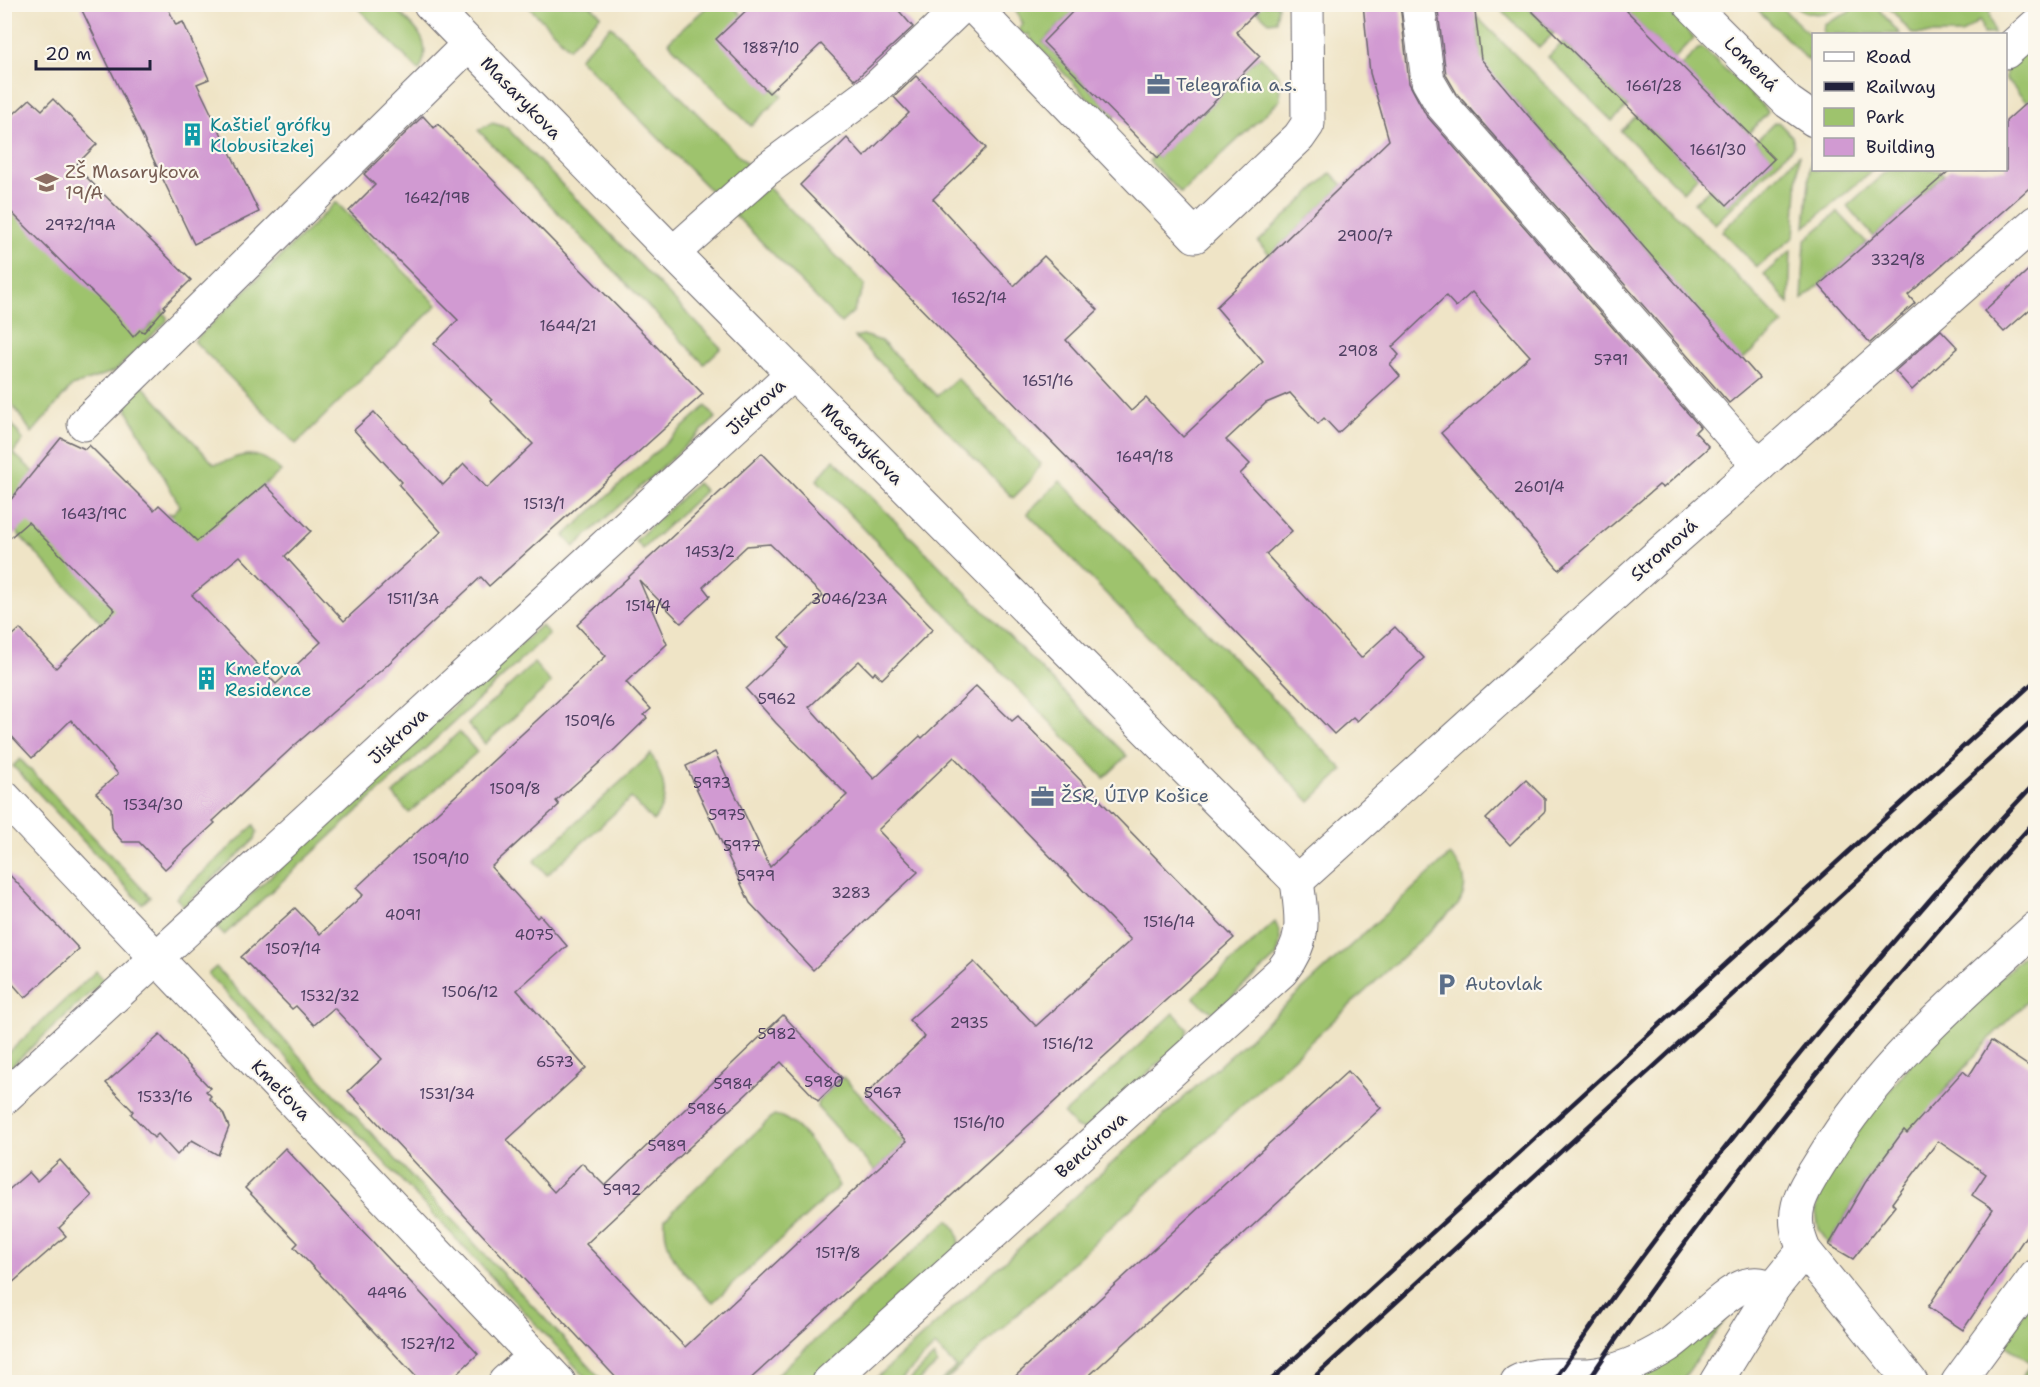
<svg xmlns="http://www.w3.org/2000/svg" width="2040" height="1387" font-family="'Shantell Sans',sans-serif">
  <style>
    .green { fill: #9ec36d; stroke: #607254; stroke-width: 1.5 }
    .building { fill: #d19ad2; fill-rule: evenodd }
    .lines { fill: none; stroke-linecap: round; stroke-linejoin: round }
    .minor-casing { stroke: #6a666c; stroke-width: 35 }
    .minor { stroke: #fff; stroke-width: 33 }
    .rail { stroke: #22223b; stroke-width: 4.5 }
    .labels { text-anchor: middle; dominant-baseline: central; stroke-width: 4.5; stroke-linejoin: round; paint-order: stroke }
    .number-label { font-size: 15px; fill: #4e4061 }
    .street-label { font-size: 18px; fill: #22223b; stroke: #fbf7ec }
    .service-label { font-size: 18px; fill: #4e5e75; stroke: #fbf7ec; text-anchor: start }
    .culture-label { font-size: 18px; fill: #0d838f; stroke: #fbf7ec; text-anchor: start }
    .education-label { font-size: 18px; fill: #785e54; stroke: #fbf7ec; text-anchor: start }
  </style>
  <rect width="100%" height="100%" fill="#fbf7ec"/>
  <filter id="ink" filterUnits="userSpaceOnUse"><feTurbulence type="fractalNoise" baseFrequency=".0167" numOctaves="2"/><feDisplacementMap in="SourceGraphic" scale="12" xChannelSelector="R" yChannelSelector="G"/><feConvolveMatrix kernelMatrix="1 2 1 2 8 2 1 2 1" color-interpolation-filters="sRGB"/></filter>
  <filter id="wash" filterUnits="userSpaceOnUse"><feTurbulence type="fractalNoise" baseFrequency=".008" numOctaves="4" result="noise"/><feDisplacementMap in="SourceGraphic" scale="24" xChannelSelector="R" yChannelSelector="G"/><feGaussianBlur stdDeviation="1.35" result="paint"/><feColorMatrix in="noise" values="0 0 0 0 0 0 0 0 0 0 0 0 0 0 0 0 0 1.4 0 .05"/><feComposite in="paint" operator="in"/></filter>
  <g filter="url(#wash)">
    <rect width="100%" height="100%" fill="#efe4c6"/>
    <!-- green -->
    <g class="green">
      <polygon points="1856,4 1875,5 1900,34 1823,34 1824,24 1848,13"/>
      <path d="M355 5H391C412 26 436 39 419 71Z"/>
      <polygon points="527,5 590,5 601,15 569,48"/>
      <polygon points="709,5 732,5 742,15 769,92 775,88 782,96 751,126 668,42"/>
      <polygon points="1013,5 1080,5 1043,42 1116,115 1110,121 1030,38 1029,34 1025,35 1021,33 1019,29 1023,24"/>
      <polygon points="1257,5 1278,5 1276,21 1269,22 1257,11 1260,8"/>
      <polygon points="1465,5 1751,290 1783,324 1742,360 1481,61 1477,27"/>
      <polygon points="1510,5 1525,5 1554,33 1539,48 1502,11"/>
      <polygon points="1620,5 1662,5 1694,38 1674,59"/>
      <polygon points="1753,5 1779,5 1810,35 1810,62"/>
      <path d="M1794 5H1844C1829 15 1808 18 1794 5Z"/>
      <polygon points="1887,5 1997,5 1989,12 1994,34 1983,34 1980,20 1961,34 1912,34"/>
      <polygon points="611,26 747,164 722,197 719,199 579,58"/>
      <polygon points="2035,40 2035,95 2027,103 2006,79 2006,67"/>
      <polygon points="1563,42 1628,106 1612,121 1548,57"/>
      <polygon points="1703,48 1766,109 1768,112 1766,115 1748,134 1681,66 1698,49"/>
      <polygon points="1260,56 1279,75 1280,100 1181,193 1149,161 1155,155 1158,157"/>
      <polygon points="1637,115 1698,176 1683,192 1621,131"/>
      <polygon points="1778,122 1792,136 1794,146 1715,224 1694,203 1710,188 1728,205 1773,159 1756,141 1774,123"/>
      <polygon points="492,123 506,127 721,348 704,364 478,130"/>
      <polygon points="1812,148 1814,170 1873,170 1805,227"/>
      <polygon points="1799,155 1794,237 1757,267 1722,231"/>
      <polygon points="1888,170 1939,170 1944,175 1874,237 1847,206"/>
      <polygon points="1331,173 1343,185 1270,255 1258,242"/>
      <polygon points="768,187 865,285 853,312 841,323 734,214"/>
      <polygon points="336,202 437,305 296,444 194,341"/>
      <polygon points="4,205 144,332 153,323 151,319 162,308 164,310 162,312 167,317 167,321 115,371 72,386 32,433 5,394"/>
      <polygon points="1838,212 1867,243 1802,300 1805,240"/>
      <polygon points="1791,251 1789,304 1764,274"/>
      <polygon points="863,335 881,341 937,396 957,378 1041,464 1029,482 1013,498 855,337"/>
      <path d="M142 385 214 464C228 463 230 458 241 456 258 452 269 460 281 471L102 624 5 520 4 413 23 440 13 453 34 472 162 519 168 513 172 514 180 506 127 410 128 399Z"/>
      <polygon points="706,406 716,418 574,547 564,536"/>
      <polygon points="834,459 1127,756 1104,778 817,480"/>
      <polygon points="1060,481 1343,770 1310,802 1027,513"/>
      <polygon points="697,483 705,491 643,549 635,541"/>
      <polygon points="541,625 549,634 224,935 216,927"/>
      <polygon points="534,663 551,683 485,744 468,724"/>
      <polygon points="459,732 477,752 409,813 393,794"/>
      <path d="M651 754C664 779 672 798 653 821L631 798 547 875 534 861Z"/>
      <polygon points="20,759 150,897 142,904 13,766"/>
      <polygon points="254,825 257,832 255,839 184,906 176,898"/>
      <path d="M1450 855C1466 870 1469 887 1458 905L944 1382H940L956 1367 935 1346 898 1382H872Z"/>
      <path d="M1275 922C1282 935 1281 944 1276 957L1214 1013 1204 1007 1193 997Z"/>
      <polygon points="2035,945 2035,994 1993,1035 1944,1091 1925,1121 1904,1131 1864,1184 1829,1245 1819,1229 1816,1213 1819,1190 1836,1158 1914,1060"/>
      <polygon points="216,967 604,1382 590,1382 208,974"/>
      <polygon points="96,971 104,980 5,1072 5,1056"/>
      <polygon points="1174,1013 1187,1028 1186,1039 1084,1130 1076,1127 1064,1114"/>
      <polygon points="843,1077 905,1143 875,1171 817,1107 818,1101"/>
      <path d="M774 1115C800 1118 827 1165 839 1186L713 1302C688 1277 662 1257 665 1218Z"/>
      <path d="M948 1220C959 1230 963 1241 954 1253L813 1382H774L771 1380Z"/>
      <polygon points="2035,1295 2035,1382 2019,1382 2032,1363 2003,1344"/>
      <polygon points="1741,1297 1681,1382 1642,1382 1634,1378 1631,1382 1599,1382"/>
      <polygon points="934,1356 937,1364 917,1382 907,1382"/>
    </g>
    <g id="blocks">
      <!-- building -->
      <g class="building">
        <polygon points="79,4 166,4 176,25 183,22 209,79 197,84 259,212 194,244"/>
        <polygon points="753,4 893,4 913,27 855,80 821,44 769,93 716,39"/>
        <polygon points="1080,4 1264,4 1236,32 1260,56 1158,158 1043,42"/>
        <polygon points="1363,4 1400,4 1409,83 1426,115 1700,427 1695,432 1709,447 1663,488 1659,485 1559,570 1441,433 1530,356 1472,292 1456,307 1446,296 1392,347 1399,355 1390,364 1400,376 1338,433 1324,418 1318,424 1290,393 1266,403 1226,440 1250,464 1240,474 1292,531 1266,554 1361,658 1395,627 1424,658 1357,721 1353,717 1334,734 1134,526 800,185 847,138 864,157 909,113 894,97 916,76 986,148 933,199 1014,286 1044,256 1098,310 1066,340 1131,411 1146,398 1183,437 1263,362 1216,307 1389,140 1370,73"/>
        <polygon points="1437,4 1474,4 1481,59 1526,113 1759,378 1729,403 1457,94 1446,75"/>
        <polygon points="1525,4 1620,4 1774,159 1727,205"/>
        <polygon points="2036,94 2036,182 1908,295 1915,303 1870,343 1819,285 1950,170 2006,170 2006,121"/>
        <polygon points="30,99 42,110 53,99 97,144 75,166 191,280 164,306 165,308 144,332 140,330 133,337 117,317 4,205 4,123"/>
        <path d="M423 116 434 128 438 124 703 394 489 586 481 577 386 666 296 744 213 821 215 823 165 869 139 842H123L114 832 112 827 111 808 96 793 118 774 71 720 32 758 4 728V643L20 629 56 668 115 610 28 522 4 543V508L61 438 85 449 89 445 154 510 159 505 197 541 265 484 311 531 285 556 344 621 441 532 399 485 402 482 354 430 374 412 443 485 464 464 487 488 533 444 490 401 492 400 434 344 458 320 349 211 375 185 364 174ZM240 556 321 642 276 684 192 595Z"/>
        <polygon points="2036,263 2036,304 2004,332 1984,311"/>
        <polygon points="1941,330 1958,348 1912,390 1895,371"/>
        <path d="M762 453 933 629 882 679 875 672 873 675 859 661 809 707 874 779 920 736 922 738 976 686 1012 721 1018 716 1234 938 746 1383H621L348 1091 382 1059 334 1008 314 1025 296 1006 292 1009 241 957 295 908 320 934 363 895 356 888 606 656 577 625ZM770 544 823 596 780 637 789 648 746 689 776 723 847 795 770 867 715 752 686 766 750 903 813 970 918 872 878 830 954 757 1131 940 1036 1026 974 962 909 1020 925 1037 864 1096 907 1141 685 1347 586 1244 781 1062 818 1101 842 1078 783 1015 605 1186 582 1163 554 1192 507 1140 586 1068 517 990 567 946 540 915 537 918 491 867 559 805 556 801 615 749 647 718 644 715 651 709 626 682 667 644 639 580 681 623 710 596 703 587 747 546Z"/>
        <polygon points="1526,780 1545,799 1545,811 1510,845 1486,819"/>
        <polygon points="4,869 79,949 25,998 4,974"/>
        <polygon points="160,1035 210,1088 206,1091 211,1096 209,1098 223,1113 229,1127 218,1155 192,1140 177,1155 158,1134 154,1138 131,1114 133,1111 106,1083"/>
        <polygon points="1991,1041 2036,1071 2036,1221 1963,1330 1928,1307 1993,1209 1972,1195 1986,1174 1938,1141 1892,1203 1895,1206 1853,1259 1829,1245 1865,1183 1904,1130 1907,1133 1963,1071 1969,1076"/>
        <polygon points="1348,1071 1381,1108 1081,1383 1008,1383"/>
        <polygon points="285,1148 478,1354 447,1383 422,1383 294,1247 298,1243 245,1188"/>
        <polygon points="60,1160 92,1196 59,1228 66,1236 4,1290 4,1194 29,1172 37,1181"/>
      </g>
    </g>
  </g>
  <g filter="url(#ink)">
    <use href="#blocks" fill-opacity="0" stroke="#6a666c" stroke-width="1.5"/>
    <g class="lines">
      <defs>
        <g id="minor">
          <polyline points="430,4 673,253 1297,881"/>
          <polyline points="971,4 1195,236 1299,137 1308,124 1307,4"/>
          <polyline points="1418,4 1428,81 1442,105 1759,466"/>
          <polyline points="1690,4 1788,102 1814,120"/>
          <polyline points="2006,52 2036,25"/>
          <polyline points="673,253 766,170 876,88 964,4"/>
          <polyline points="84,424 469,44"/>
          <polyline points="4,797 559,1382"/>
          <polyline points="1297,881 1668,546 2036,222"/>
          <polyline points="4,1098 792,374"/>
          <polyline points="505,1382 534,1356"/>
          <path d="M829 1382 1282 971C1307 939 1302 919 1297 881"/>
          <path d="M1517 1382C1539 1371 1565 1376 1589 1375 1615 1373 1645 1360 1667 1346 1689 1332 1724 1291 1747 1285 1756 1282 1765 1285 1774 1287"/>
          <polyline points="1716,1382 1774,1287 1804,1250"/>
          <path d="M1911 1382 1804 1250C1798 1235 1794 1222 1798 1206 1802 1189 1814 1173 1823 1158 1877 1068 1958 998 2036 928"/>
          <polyline points="1958,1382 2036,1276"/>
        </g>
      </defs>
      <!-- minor casing -->
      <use href="#minor" class="minor-casing"/>
      <!-- minor -->
      <use href="#minor" class="minor"/>
      <!-- rail -->
      <g class="rail">
        <polyline points="1269,1382 2036,680"/>
        <polyline points="1309,1382 2036,717"/>
        <path d="M1553 1382C1624 1277 1702 1176 1781 1077 1863 976 1947 877 2036 782"/>
        <path d="M1587 1382C1720 1183 1875 998 2036 820"/>
      </g>
    </g>
  </g>
  <!-- icons -->
  <defs>
    <symbol id="office-bare" viewBox="-9 -9 18 18"><path d="M-6-3h4V-5.5h4V-3h4V5H-6ZM-1-4.5V-3h2v-1.5ZM-6 0V1H6V0Z" fill="#5c6f8a" stroke="#fbf7ec" stroke-width="2.5" paint-order="stroke"/></symbol>
    <symbol id="building-bare" viewBox="-9 -9 18 18"><path d="M-4-6H4V6H1V3H-1V6H-4ZM-2.5-4.3h1.7v1.8h-1.7ZM.8-4.3h1.7v1.8H.8ZM-2.5-1h1.7V.8h-1.7ZM.8-1h1.7V.8H.8Z" fill="#0f9aa8" stroke="#fbf7ec" stroke-width="2.5" paint-order="stroke"/></symbol>
    <symbol id="school-bare" viewBox="-9 -9 18 18"><path d="M0-5L7-2L0 1L-7-2ZM-4 1L0 2.5L4 1V4Q0 6-4 4Z" fill="#8d6e63" stroke="#fbf7ec" stroke-width="2.5" paint-order="stroke"/></symbol>
    <symbol id="parking-bare" viewBox="-9 -9 18 18"><path d="M-3.5-5.5H1a3.5 3.5 0 0 1 0 7H-1V5.5H-3.5ZM-1-3.4V-.6H.8a1.4 1.4 0 0 0 0-2.8Z" fill="#5c6f8a" stroke="#fbf7ec" stroke-width="2.5" paint-order="stroke"/></symbol>
  </defs>
  <g fill-rule="evenodd">
    <use href="#office-bare" x="1142" y="68" width="33" height="33"/>
    <use href="#building-bare" x="176" y="118" width="33" height="33"/>
    <use href="#school-bare" x="30" y="166" width="33" height="33"/>
    <use href="#building-bare" x="190" y="662" width="33" height="33"/>
    <use href="#office-bare" x="1026" y="780" width="33" height="33"/>
    <use href="#parking-bare" x="1430" y="968" width="33" height="33"/>
  </g>
  <g class="labels">
    <!-- number labels -->
    <g class="number-label">
      <text x="771" y="48">1887/10</text>
      <text x="1654" y="86">1661/28</text>
      <text x="1718" y="150">1661/30</text>
      <text x="437" y="198">1642/19B</text>
      <text x="80" y="225">2972/19A</text>
      <text x="1365" y="236">2900/7</text>
      <text x="1898" y="260">3329/8</text>
      <text x="979" y="298">1652/14</text>
      <text x="568" y="326">1644/21</text>
      <text x="1358" y="351">2908</text>
      <text x="1611" y="360">5791</text>
      <text x="1048" y="381">1651/16</text>
      <text x="1145" y="457">1649/18</text>
      <text x="1539" y="487">2601/4</text>
      <text x="544" y="504">1513/1</text>
      <text x="94" y="514">1643/19C</text>
      <text x="710" y="552">1453/2</text>
      <text x="413" y="599">1511/3A</text>
      <text x="849" y="599">3046/23A</text>
      <text x="648" y="606">1514/4</text>
      <text x="777" y="699">5962</text>
      <text x="590" y="721">1509/6</text>
      <text x="712" y="783">5973</text>
      <text x="515" y="789">1509/8</text>
      <text x="153" y="805">1534/30</text>
      <text x="727" y="815">5975</text>
      <text x="742" y="846">5977</text>
      <text x="441" y="859">1509/10</text>
      <text x="756" y="876">5979</text>
      <text x="851" y="893">3283</text>
      <text x="403" y="915">4091</text>
      <text x="1169" y="922">1516/14</text>
      <text x="534" y="935">4075</text>
      <text x="293" y="949">1507/14</text>
      <text x="470" y="992">1506/12</text>
      <text x="330" y="996">1532/32</text>
      <text x="969" y="1023">2935</text>
      <text x="777" y="1034">5982</text>
      <text x="1068" y="1044">1516/12</text>
      <text x="555" y="1062">6573</text>
      <text x="824" y="1082">5980</text>
      <text x="733" y="1084">5984</text>
      <text x="883" y="1093">5967</text>
      <text x="447" y="1094">1531/34</text>
      <text x="165" y="1097">1533/16</text>
      <text x="707" y="1109">5986</text>
      <text x="979" y="1123">1516/10</text>
      <text x="667" y="1146">5989</text>
      <text x="622" y="1190">5992</text>
      <text x="838" y="1253">1517/8</text>
      <text x="387" y="1293">4496</text>
      <text x="428" y="1344">1527/12</text>
    </g>
    <!-- street labels -->
    <g class="street-label">
      <text transform="translate(1751 64) rotate(45)">Lomená</text>
      <text transform="translate(521 98) rotate(46)">Masarykova</text>
      <text transform="translate(756 407) rotate(-43)">Jiskrova</text>
      <text transform="translate(862 444) rotate(45)">Masarykova</text>
      <text transform="translate(1664 550) rotate(-42)">Stromová</text>
      <text transform="translate(398 736) rotate(-43)">Jiskrova</text>
      <text transform="translate(281 1090) rotate(46)">Kmeťova</text>
      <text transform="translate(1091 1145) rotate(-42)">Bencúrova</text>
    </g>
    <!-- service labels -->
    <g class="service-label">
      <text x="1176" y="85">Telegrafia a.s.</text>
      <text x="1061" y="796">ŽSR, ÚIVP Košice</text>
      <text x="1465" y="984">Autovlak</text>
    </g>
    <!-- culture labels -->
    <g class="culture-label">
      <text x="210" y="125">Kaštieľ grófky<tspan x="210" dy="21">Klobusitzkej</tspan></text>
      <text x="225" y="669">Kmeťova<tspan x="225" dy="21">Residence</tspan></text>
    </g>
    <!-- education labels -->
    <g class="education-label">
      <text x="65" y="172">ZŠ Masarykova<tspan x="65" dy="21">19/A</tspan></text>
    </g>
  </g>
  <!-- margin -->
  <rect width="2040" height="1387" fill="none" stroke="#fbf7ec" stroke-width="24"/>
  <!-- legend -->
  <rect x="1812" y="33" width="195" height="138" fill="#fbf7ec" stroke="#a4a2a5" stroke-width="1.5"/>
  <rect x="1824" y="52" width="30" height="9" fill="#ffffff" stroke="#a4a2a5" stroke-width="1.5"/>
  <text x="1866" y="63" font-size="18" fill="#22223b">Road</text>
  <rect x="1824" y="82" width="30" height="9" fill="#22223b" stroke="#a4a2a5" stroke-width="1.5"/>
  <text x="1866" y="93" font-size="18" fill="#22223b">Railway</text>
  <rect x="1824" y="108" width="30" height="18" fill="#9ec36d" stroke="#a4a2a5" stroke-width="1.5"/>
  <text x="1866" y="123" font-size="18" fill="#22223b">Park</text>
  <rect x="1824" y="138" width="30" height="18" fill="#d19ad2" stroke="#a4a2a5" stroke-width="1.5"/>
  <text x="1866" y="153" font-size="18" fill="#22223b">Building</text>
  <!-- scale -->
  <path d="M36 60v9h114v-9" fill="none" stroke="#22223b" stroke-width="3"/>
  <text x="45" y="60" font-size="18" fill="#22223b" stroke="#fbf7ec" stroke-width="4.5" paint-order="stroke">20 m</text>
</svg>
